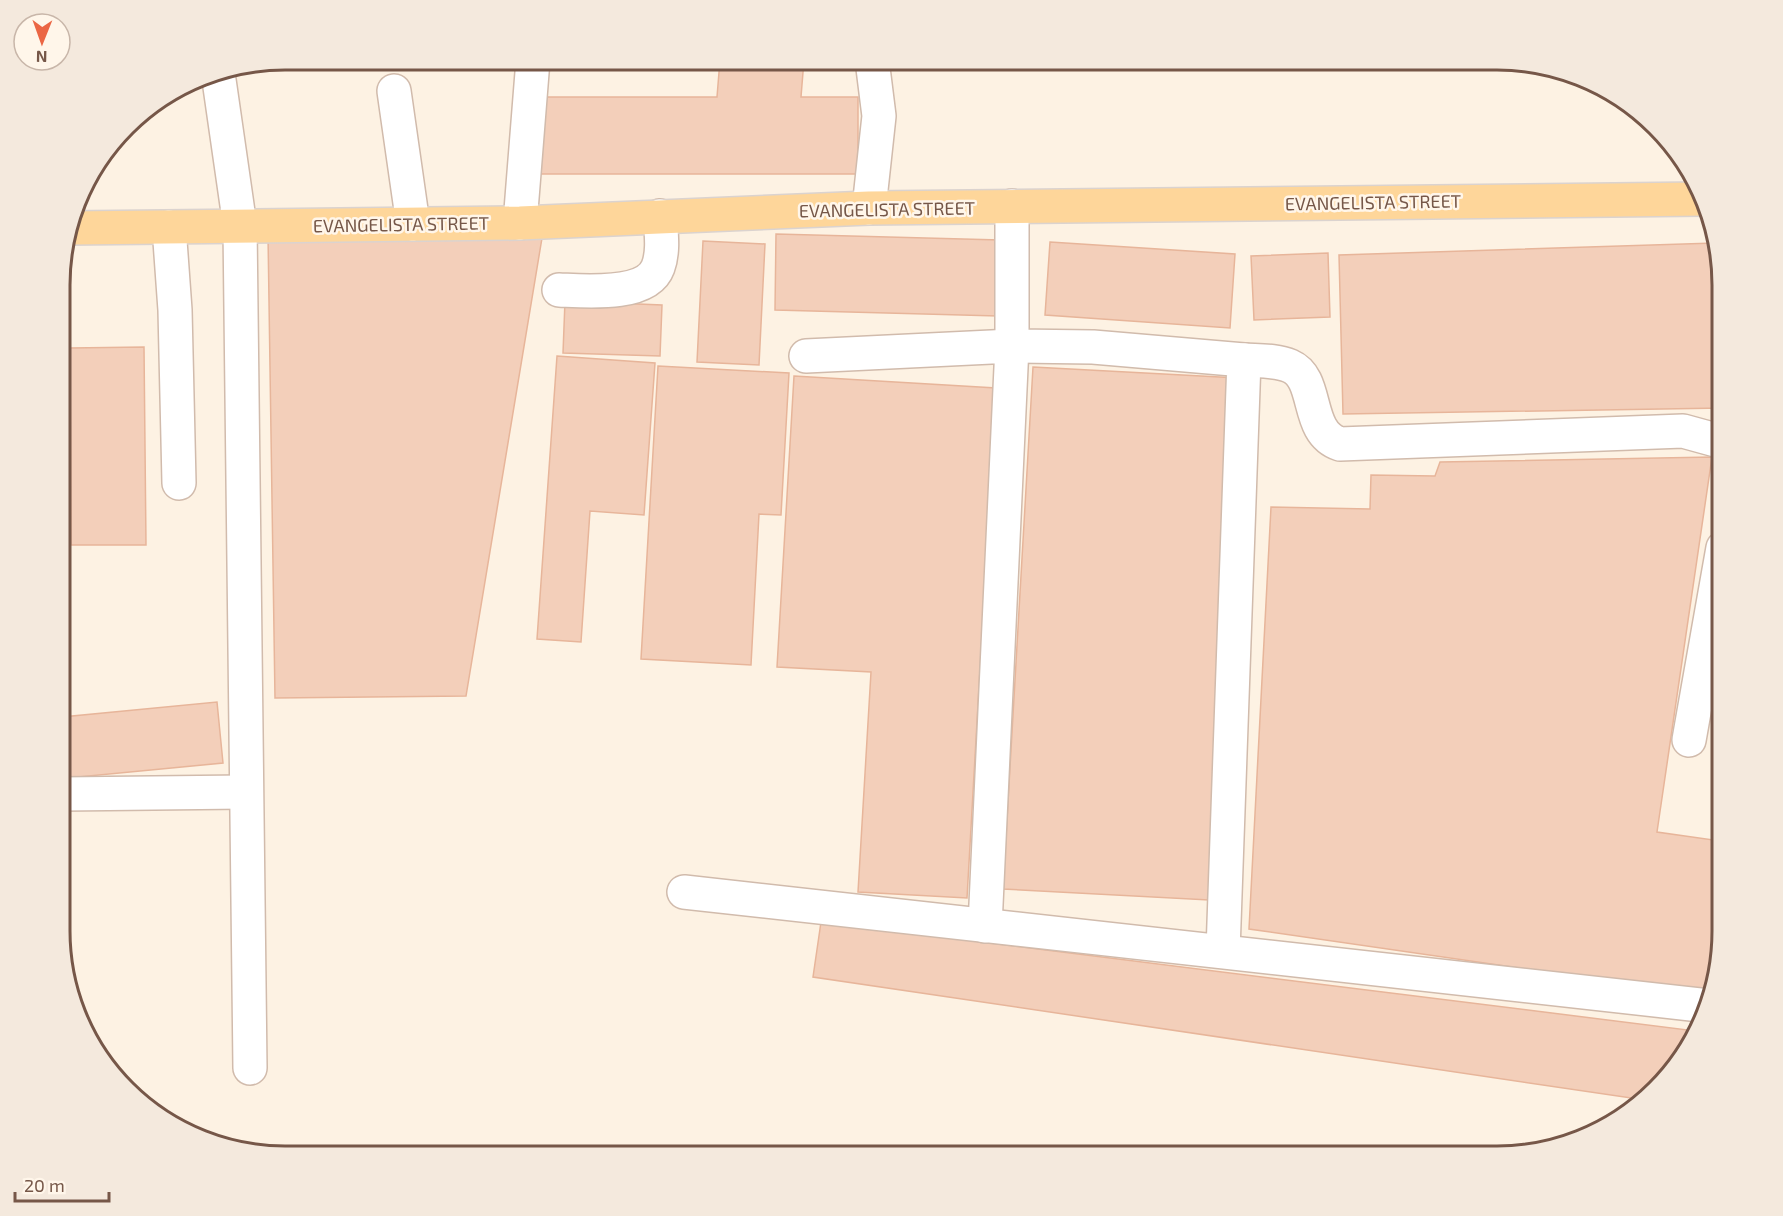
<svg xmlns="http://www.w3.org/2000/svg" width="1783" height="1216" font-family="'Exo 2',sans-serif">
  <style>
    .building { fill: #f3cfba; stroke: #e7b59a; stroke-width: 1.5 }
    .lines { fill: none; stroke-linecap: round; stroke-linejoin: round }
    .minor-casing { stroke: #d1bbac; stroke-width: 36 }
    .major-casing { stroke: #dbd3cf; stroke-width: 36 }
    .minor { stroke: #fff; stroke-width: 33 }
    .major { stroke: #fed69a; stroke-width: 33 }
    .labels { text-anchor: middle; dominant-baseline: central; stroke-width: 5; stroke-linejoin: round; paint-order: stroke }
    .street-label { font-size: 18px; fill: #765748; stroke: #fff6ea }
    .rim { fill: none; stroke: #765748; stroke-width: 3 }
  </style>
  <rect width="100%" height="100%" fill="#fdf2e3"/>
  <!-- building -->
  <g class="building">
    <polygon points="720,60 804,60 801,97 858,97 858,174 539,174 539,97 717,97"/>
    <polygon points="776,234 1000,240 998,316 775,310"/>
    <polygon points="268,235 542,238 466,696 275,698"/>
    <polygon points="703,241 765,244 759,365 697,362"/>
    <polygon points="1050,242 1235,254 1230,328 1045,315"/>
    <polygon points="1715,243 1723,271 1723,408 1343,414 1339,255"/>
    <polygon points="1328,253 1330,317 1254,320 1251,256"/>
    <polygon points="565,301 662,305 660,356 563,353"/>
    <polygon points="144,347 146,545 71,545 70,348"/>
    <polygon points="557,356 655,363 644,515 590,511 581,642 537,639"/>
    <polygon points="658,366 789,373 781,515 759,514 751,665 641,659"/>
    <polygon points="1033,367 1238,378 1209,900 1003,889"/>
    <polygon points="794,376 996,388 967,898 858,892 871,672 777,667"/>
    <polygon points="1712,457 1657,832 1713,840 1723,788 1723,945 1712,996 1249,929 1271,507 1370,509 1371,475 1435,476 1440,462"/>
    <polygon points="217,702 223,763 68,778 62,717"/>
    <polygon points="821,922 1696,1031 1677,1067 1638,1099 813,977"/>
  </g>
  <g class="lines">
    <defs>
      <g id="minor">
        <polyline points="218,73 240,226 250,1068"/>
        <polyline points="394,91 413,224"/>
        <polyline points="1012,206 1012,346 1093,347 1244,360 1223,951"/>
        <polyline points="869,208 879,116 872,60"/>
        <polyline points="520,223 533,60"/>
        <polyline points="169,227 175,310 179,483"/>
        <path d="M559 290C585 291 647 297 658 267 664 251 661 232 660 216"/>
        <polyline points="806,356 1012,346 985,926"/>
        <path d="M1244 360C1258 361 1276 360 1290 366 1320 379 1304 432 1340 444L1683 431 1723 442"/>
        <polyline points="1689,740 1723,548"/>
        <polyline points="62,794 245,792"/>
        <polyline points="684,892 1709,1006"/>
      </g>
      <polyline id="major" points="70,228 520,223 869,208 1703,199"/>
    </defs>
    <!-- minor casing -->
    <use href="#minor" class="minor-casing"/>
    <!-- major casing -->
    <use href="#major" class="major-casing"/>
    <!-- minor -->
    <use href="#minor" class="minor"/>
    <!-- major -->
    <use href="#major" class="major"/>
  </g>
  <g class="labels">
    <!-- street labels -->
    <g class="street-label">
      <text transform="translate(1373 202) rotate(-1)">EVANGELISTA STREET</text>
      <text transform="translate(887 209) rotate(-1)">EVANGELISTA STREET</text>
      <text transform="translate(401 224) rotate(-1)">EVANGELISTA STREET</text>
    </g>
  </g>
  <!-- crop -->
  <path d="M0 0H1783V1216H0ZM285 70H1497A215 215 0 0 1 1712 285V931A215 215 0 0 1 1497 1146H285A215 215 0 0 1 70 931V285A215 215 0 0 1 285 70Z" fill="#f4e9dd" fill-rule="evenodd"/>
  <path class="rim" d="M285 70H1497A215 215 0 0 1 1712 285V931A215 215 0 0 1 1497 1146H285A215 215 0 0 1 70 931V285A215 215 0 0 1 285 70Z"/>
  <!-- north arrow -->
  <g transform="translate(42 42) rotate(181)"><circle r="28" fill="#fff6ea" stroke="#c8b6a9" stroke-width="1.5"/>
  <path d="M0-4.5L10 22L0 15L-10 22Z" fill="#eb6644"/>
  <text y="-9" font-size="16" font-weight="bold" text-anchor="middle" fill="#765748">N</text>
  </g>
  <!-- scale -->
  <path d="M15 1192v9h94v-9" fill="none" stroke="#765748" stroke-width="3"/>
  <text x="24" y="1192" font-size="18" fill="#765748" stroke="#fff6ea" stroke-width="4.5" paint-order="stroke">20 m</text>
</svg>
